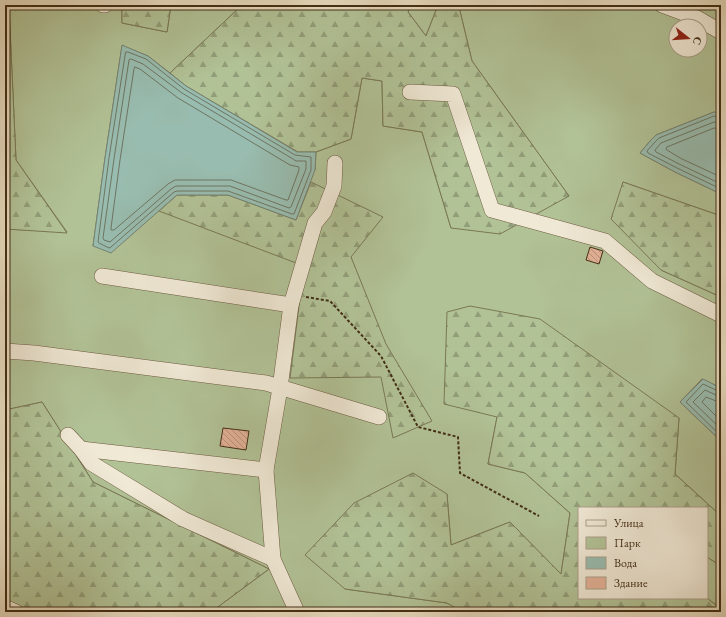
<svg xmlns="http://www.w3.org/2000/svg" width="726" height="617" font-family="'EB Garamond',serif">
  <style>
    .green { fill: #b1c296; stroke: #7a7856; fill-rule: evenodd }
    .forest { fill: url(#forest-firs); stroke: #7a7856 }
    .water { fill: #98bcaf; stroke: #768372 }
    .lines { fill: none; stroke-linecap: round; stroke-linejoin: round }
    .shore { stroke: #6e7562; stroke-width: 1 }
    .building { fill: url(#building-back-hatch); stroke: #432e16 }
    .minor-casing { stroke: #6c5a40; stroke-width: 16 }
    .path { stroke: #432e16; stroke-width: 2; stroke-dasharray: 3 2; stroke-linecap: butt }
    .minor { stroke: #f0e9d6; stroke-width: 15 }
  </style>
  <defs>
    <pattern id="forest-firs" width="22" height="20" patternUnits="userSpaceOnUse"><rect width="22" height="20" fill="#b1c296"/><path d="M5 1l3.5 6h-7zM16 11l3.5 6h-7z" fill="#929e79"/></pattern>
    <pattern id="building-back-hatch" width="6" height="6" patternUnits="userSpaceOnUse"><rect width="6" height="6" fill="#e5b399"/><path d="M-1 5l2 2M0 0l6 6M5-1l2 2" fill="none" stroke="#bb927c"/></pattern>
  </defs>
  <rect width="100%" height="100%" fill="#e8ddc0"/>
  <filter id="stains"><feTurbulence type="fractalNoise" baseFrequency=".005" numOctaves="4"/><feColorMatrix values="0 0 0 0 .2 0 0 0 0 .09 0 0 0 0 .02 0 0 0 .5 -.17"/></filter>
  <radialGradient id="worn" r=".72"><stop offset=".6" stop-color="#630" stop-opacity="0"/><stop offset="1" stop-color="#630" stop-opacity=".3"/></radialGradient>
  <!-- green -->
  <g class="green">
    <path d="M5 5H122V23L167 32 171 5H240L241 6 170 73 148 56 122 46 105 158 93 246 177 195 315 170 316 152 351 139 362 78 382 81 383 126 422 132 451 228 569 196 472 61 459 7 460 5H721V114L714 112 656 135 651 140 640 153 675 172 721 194V216L623 182 661 270 721 297V388L702 379 680 402 721 441V516L675 474 679 418 497 417 488 464 525 473 570 513 561 575 510 522 451 545 447 494 345 589 447 603 463 612H211L269 569 93 482 42 402 5 410V247L8 245 5 242V229L67 232 16 160 9 7H5ZM676 26H700V50H676Z"/>
    <polygon points="410,5 438,5 426,36 408,12"/>
    <polygon points="707,557 721,566 721,609 707,598"/>
  </g>
  <!-- forest -->
  <g class="forest">
    <polygon points="122,5 171,5 167,32 122,23"/>
    <polygon points="240,5 410,5 408,12 426,36 438,5 460,5 459,7 472,61 569,196 500,234 451,228 422,132 383,126 382,81 362,78 351,139 316,152 298,152 186,86 170,73 240,7"/>
    <polygon points="5,7 9,7 16,160 67,233 5,229"/>
    <polygon points="311,182 383,217 351,257 386,344 432,421 393,438 381,377 290,378 304,266 159,211 177,195 228,195 296,220"/>
    <polygon points="623,182 721,216 721,297 661,270 611,219"/>
    <polygon points="470,306 540,319 679,418 675,474 721,516 721,566 707,557 707,508 579,508 579,598 707,598 721,609 721,612 463,612 447,603 345,589 305,555 354,503 413,473 447,494 451,545 510,522 561,574 570,513 525,473 488,464 497,417 444,404 447,312"/>
    <polygon points="42,402 93,482 269,569 211,612 5,612 5,410"/>
  </g>
  <!-- water -->
  <g class="water">
    <polygon points="122,45 148,56 186,86 297,152 316,152 315,170 296,220 228,195 177,195 111,253 93,246 105,158"/>
    <polygon points="714,112 721,114 721,194 675,172 640,153 651,140 656,135"/>
    <polygon points="703,379 721,388 721,441 680,402"/>
  </g>
  <g class="lines">
    <!-- shore -->
    <g class="shore">
      <polygon points="126,52 128,52 146,59 184,89 295,155 311,157 311,170 294,214 292,214 228,191 177,191 174,192 111,247 109,248 99,243 98,242 109,158"/>
      <polygon points="131,59 143,64 182,93 293,159 296,161 306,161 306,169 291,207 289,208 230,186 176,186 171,189 110,242 104,240 103,238 114,159 129,60"/>
      <polygon points="135,67 140,69 178,98 290,165 299,167 299,170 288,200 286,200 231,180 175,180 168,184 114,230 111,230 111,228 120,160 134,69"/>
      <polyline points="721,117 714,116 659,138 654,143 647,151 648,153 677,168 721,189"/>
      <polyline points="721,122 714,122 661,143 655,150 656,152 679,164 721,184"/>
      <polyline points="721,129 714,128 667,147 666,149 667,150 682,159 721,177"/>
      <polyline points="721,391 718,391 703,384 686,402 721,436"/>
      <polyline points="721,396 716,395 705,390 693,402 721,429"/>
      <polyline points="721,402 716,401 706,397 702,402 721,421"/>
    </g>
  </g>
  <!-- building -->
  <g class="building">
    <polygon points="590,247 603,251 599,264 586,260"/>
    <polygon points="223,428 249,431 246,450 220,446"/>
  </g>
  <g class="lines">
    <defs>
      <g id="minor">
        <polyline points="103,5 105,5"/>
        <polyline points="662,5 697,18 721,32"/>
        <polyline points="410,92 453,94 492,210 605,241 652,281 721,315"/>
        <polyline points="102,276 291,305"/>
        <polyline points="5,351 34,353 266,383 379,417"/>
        <polyline points="68,435 81,449 91,463 183,519 273,559"/>
        <polyline points="81,449 266,470"/>
        <polyline points="5,607 16,612"/>
        <polyline points="297,612 273,559 266,470 280,388 291,305 315,223 324,212 334,186 335,163"/>
      </g>
    </defs>
    <!-- minor casing -->
    <use href="#minor" class="minor-casing"/>
    <!-- path -->
    <polyline class="path" points="306,297 330,301 381,356 418,427 458,437 460,473 539,516"/>
    <!-- minor -->
    <use href="#minor" class="minor"/>
  </g>
  <!-- margin -->
  <rect width="726" height="617" fill="none" stroke="#e8ddc0" stroke-width="20"/>
  <rect x="6" y="6" width="714" height="605" fill="none" stroke="#432e16" stroke-width="2"/>
  <rect x="10" y="10" width="706" height="597" fill="none" stroke="#432e16"/>
  <!-- legend -->
  <rect x="578" y="507" width="130" height="92" fill="#f0e9d6" stroke="#ab9e89"/>
  <rect x="586" y="520" width="20" height="6" fill="#f0e9d6" stroke="#ab9e89"/>
  <text x="614" y="527" font-size="12" fill="#432e16">Улица</text>
  <rect x="586" y="537" width="20" height="12" fill="#b1c296" stroke="#ab9e89"/>
  <text x="614" y="547" font-size="12" fill="#432e16">Парк</text>
  <rect x="586" y="557" width="20" height="12" fill="#98bcaf" stroke="#ab9e89"/>
  <text x="614" y="567" font-size="12" fill="#432e16">Вода</text>
  <rect x="586" y="577" width="20" height="12" fill="#e5b399" stroke="#ab9e89"/>
  <text x="614" y="587" font-size="12" fill="#432e16">Здание</text>
  <!-- north arrow -->
  <g transform="translate(688 38) rotate(107)"><circle r="19" fill="#f0e9d6" stroke="#ab9e89"/>
  <path d="M0-3L7 15L0 10L-7 15Z" fill="#8f2418"/>
  <text y="-6" font-size="11" font-weight="bold" text-anchor="middle" fill="#432e16">С</text>
  </g>
  <rect width="100%" height="100%" filter="url(#stains)"/>
  <rect width="100%" height="100%" fill="url(#worn)"/>
</svg>
